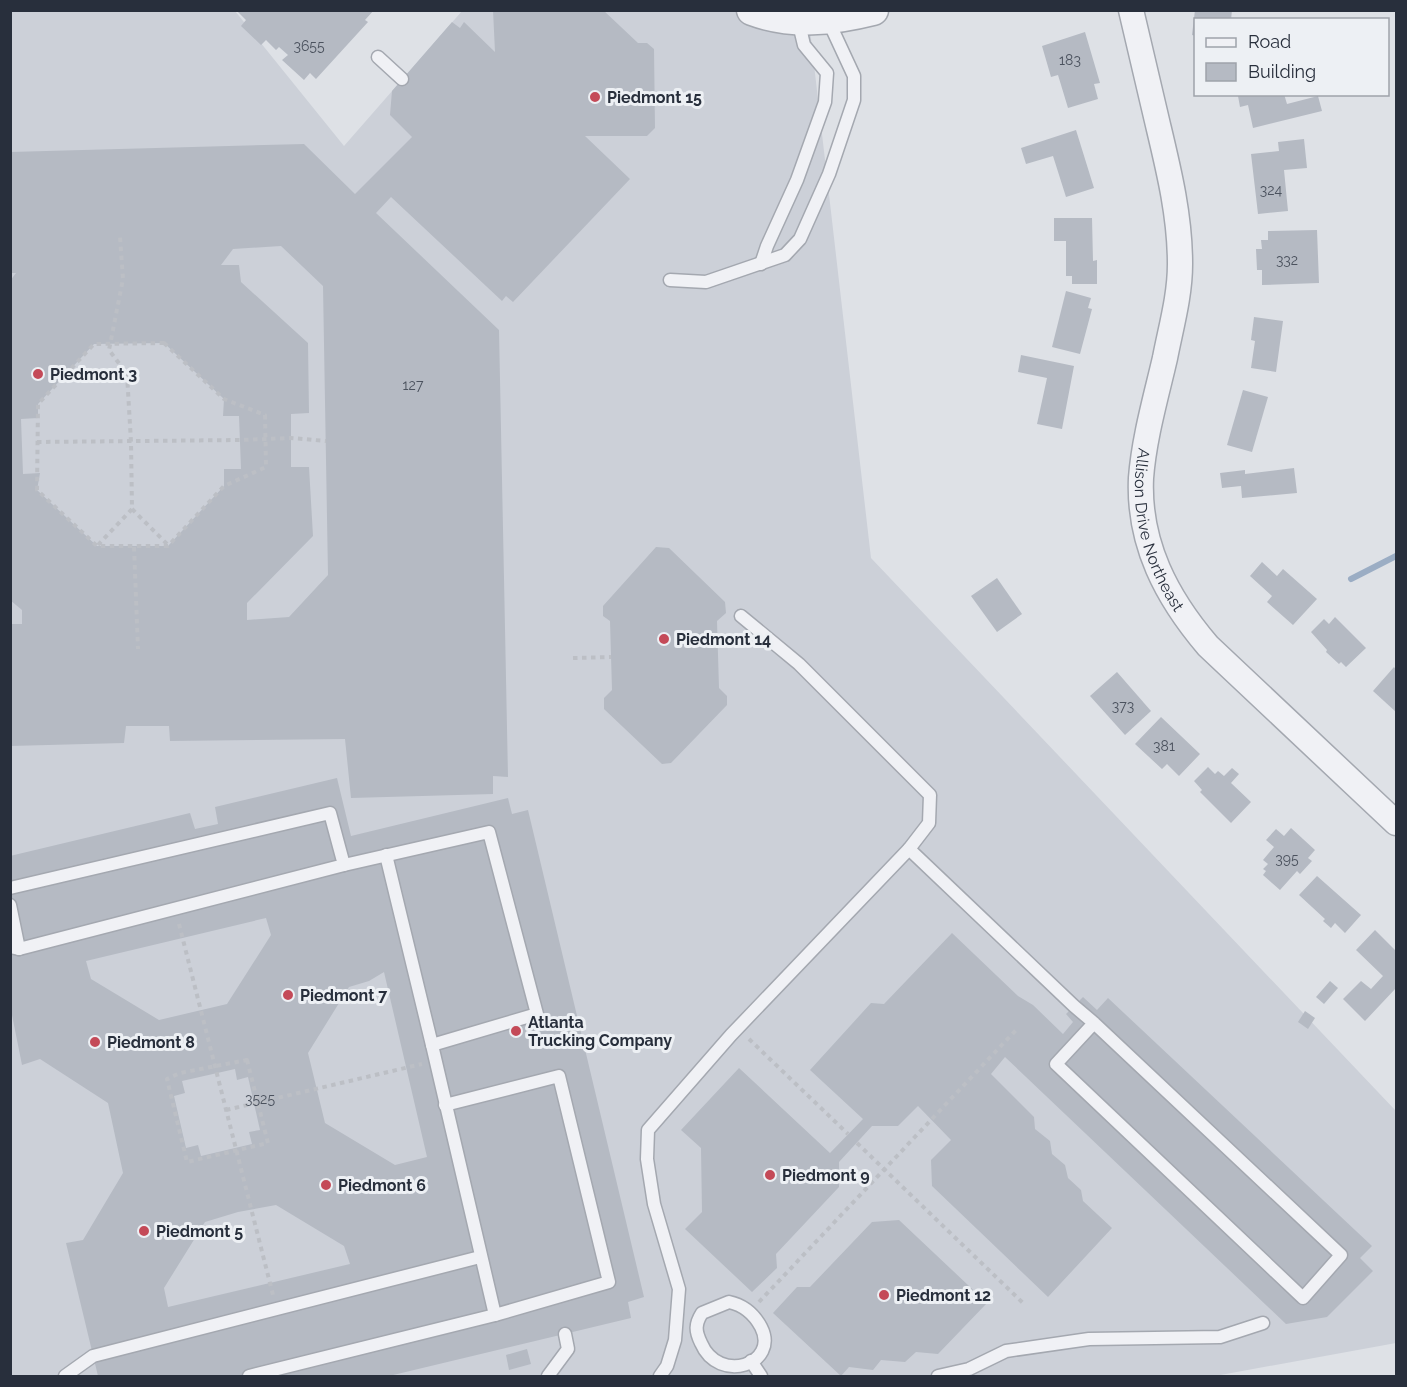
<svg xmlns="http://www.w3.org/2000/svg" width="1407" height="1387" font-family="Raleway,sans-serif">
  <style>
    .built { fill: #ccd0d8 }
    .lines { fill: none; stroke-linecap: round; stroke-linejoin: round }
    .stream { stroke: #9badc4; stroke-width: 6 }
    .building { fill: #b5bac3; fill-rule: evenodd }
    .service-casing { stroke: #a4a8b0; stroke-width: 15 }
    .minor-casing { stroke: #a4a8b0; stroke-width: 27 }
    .tertiary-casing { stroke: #a4a8b0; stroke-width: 33 }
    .path { stroke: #bcbfc5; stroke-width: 4; stroke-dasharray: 4.5 4.5; stroke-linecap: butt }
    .service { stroke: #f0f1f5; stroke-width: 12 }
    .minor { stroke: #f0f1f5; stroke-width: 24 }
    .tertiary { stroke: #f0f1f5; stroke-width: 30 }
    .poi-dot { fill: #c44a58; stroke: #edf0f4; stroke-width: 2 }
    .labels { text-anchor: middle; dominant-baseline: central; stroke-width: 6; stroke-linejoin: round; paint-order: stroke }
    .number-label { font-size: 14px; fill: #4b525e }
    .poi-label { font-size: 16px; font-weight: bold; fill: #282f3c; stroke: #edf0f4; text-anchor: start }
    .street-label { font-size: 16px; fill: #282f3c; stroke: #edf0f4 }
  </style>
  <rect width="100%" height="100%" fill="#dee1e6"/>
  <!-- built -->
  <polygon class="built" points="10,11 235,11 344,146 462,11 742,11 810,30 871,558 1396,1111 1396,1343 1215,1376 11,1376"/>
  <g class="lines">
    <!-- stream -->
    <polyline class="stream" points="1351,579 1396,556"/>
  </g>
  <!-- building -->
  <g class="building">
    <polygon points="236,10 374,10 365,20 368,22 316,79 310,73 304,80 282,60 288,55 279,47 276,50 266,40 261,45 241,26 246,20"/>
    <path d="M493 10H603L638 43H647L654 49 655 128 647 136H585L630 179 513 302 506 296 502 301 391 197 376 213 499 330 508 777 493 776V794L351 798 345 739 170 741 169 726H126L124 743 10 746V624H22V610L10 600V281L16 273H10V152L304 144 355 194 412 137 390 115 392 91 452 22 460 28 464 22 495 52ZM281 246 323 286 328 575 289 617 247 620V603L313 536 309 467H291V414L309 413 308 343 241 282 239 265H221L233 249ZM164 343 224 399 223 416H239L241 469H224V486L168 546H97L37 490 40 473 23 474 21 419 38 418V404L94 344Z"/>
    <polygon points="1195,10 1232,10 1231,20 1196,20 1196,36 1192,35"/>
    <polygon points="1085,32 1100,83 1094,84 1098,99 1068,108 1058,75 1051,77 1042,46"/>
    <polygon points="1242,94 1284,94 1287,104 1318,96 1322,111 1253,128 1248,105 1240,107 1238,96"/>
    <polygon points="1076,130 1094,188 1066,197 1053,156 1026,164 1021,148"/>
    <polygon points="1304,139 1307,168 1284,170 1288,211 1258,214 1251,154 1279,151 1278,142"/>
    <polygon points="1054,218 1092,218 1093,261 1097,260 1097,284 1072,284 1072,276 1066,276 1066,241 1054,241"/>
    <polygon points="1317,230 1319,283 1262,285 1262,270 1257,270 1256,249 1262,249 1261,240 1268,240 1268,231"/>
    <polygon points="1066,291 1091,298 1088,308 1092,309 1080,354 1052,347"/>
    <polygon points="1254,317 1283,321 1276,372 1251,368 1255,341 1251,340"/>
    <polygon points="1021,355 1074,366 1062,429 1037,424 1047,378 1018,372"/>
    <polygon points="1243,390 1268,397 1252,452 1227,445"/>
    <polygon points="1294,468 1297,493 1242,498 1241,486 1222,488 1220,473 1245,470 1245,474"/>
    <polygon points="656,547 669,548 725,602 726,613 717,621 719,688 727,696 727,705 671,763 662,764 604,709 604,698 612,690 610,621 603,616 603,606"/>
    <polygon points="1262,562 1277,576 1283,569 1317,599 1293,625 1267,602 1272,596 1250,576"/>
    <polygon points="997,578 1022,614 997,632 971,596"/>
    <polygon points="1335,617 1366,648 1346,667 1341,662 1339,664 1326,652 1327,650 1311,632 1324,619 1329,624"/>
    <polygon points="1394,667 1396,670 1396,712 1373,691"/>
    <polygon points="1117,672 1151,711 1125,735 1090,696"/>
    <polygon points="1161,717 1200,754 1179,776 1167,764 1162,769 1135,744"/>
    <polygon points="1208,767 1215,774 1218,771 1224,776 1232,768 1239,774 1231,783 1251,802 1231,823 1200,792 1202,790 1194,781"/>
    <path d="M337 778 351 836 508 798 512 814 528 810 644 1297 628 1302 631 1318 389 1376H98L66 1243 83 1240 123 1173 108 1103 40 1059 22 1065 10 1005V856L190 813 195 829 218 824 215 807ZM266 918 271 935 227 1004 159 1020 91 979 86 961ZM384 972 427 1157 395 1165 325 1123 308 1053 349 987 369 981ZM235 1069 237 1080 248 1077 260 1130 249 1132 252 1144 201 1156 198 1145 186 1148 174 1096 185 1093 182 1081ZM276 1205 344 1246 350 1264 168 1307 164 1288 205 1222 238 1212Z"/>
    <polygon points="1291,828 1315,850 1308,858 1312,861 1300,874 1297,871 1280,890 1263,875 1266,871 1263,869 1268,864 1263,860 1274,847 1266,840 1276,829 1284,836"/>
    <polygon points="1317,876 1361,915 1345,933 1335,923 1331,928 1323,921 1325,919 1299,895"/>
    <polygon points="1375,930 1396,951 1396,988 1365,1021 1343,999 1361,981 1371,989 1383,976 1356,950"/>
    <polygon points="952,933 1018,996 1033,1005 1063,1034 1073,1022 1066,1014 1083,997 1097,1010 1108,998 1372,1246 1360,1258 1373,1271 1327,1317 1286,1324 1005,1057 991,1074 1034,1117 1035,1129 1050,1141 1052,1154 1065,1165 1068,1178 1081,1190 1083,1201 1112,1228 1048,1297 932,1186 931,1160 951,1140 918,1106 898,1126 872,1126 839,1162 839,1187 776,1254 777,1268 752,1292 685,1229 702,1212 701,1148 681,1130 739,1068 830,1153 863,1119 810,1070 871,1003 884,1004"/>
    <polygon points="1330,981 1338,988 1324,1004 1316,997"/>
    <polygon points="1305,1011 1315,1018 1308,1029 1298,1022"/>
    <polygon points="899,1220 987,1303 938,1354 916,1352 905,1362 881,1360 873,1370 849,1367 841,1376 773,1313 797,1287 810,1287 872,1222"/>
    <polygon points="527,1349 531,1364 509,1370 506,1355"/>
  </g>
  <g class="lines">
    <defs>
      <g id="service">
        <polyline points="378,57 402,79"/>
        <polyline points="761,264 767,246 797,180 825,102 827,73 804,45 798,20"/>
        <polyline points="670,280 706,282 785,255 800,239 829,174 854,100 854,76 828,20"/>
        <polyline points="909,849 1074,1006 1094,1023 1341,1255 1303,1298 1056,1064 1094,1023"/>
        <polyline points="386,855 432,1045"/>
        <polyline points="344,865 489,832 537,1014 432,1045 495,1315"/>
        <polyline points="10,888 330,813 344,865 19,949 10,947"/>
        <polyline points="10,905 19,949"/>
        <path d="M729 1302C743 1305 754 1314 761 1327 780 1364 719 1385 701 1343 695 1331 695 1324 702 1313Z"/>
        <polyline points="751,1361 761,1376"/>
        <polyline points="65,1376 93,1356 480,1257"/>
        <polyline points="249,1376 495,1315 609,1282 559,1076 445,1105"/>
        <polyline points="548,1376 568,1349 565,1334"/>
        <polyline points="660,1376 667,1366 675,1340 679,1289 654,1204 647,1159 648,1130 731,1035 909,849 929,823 930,795 799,664 741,616"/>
        <polyline points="938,1376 969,1369 1006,1351 1089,1339 1220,1337 1263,1323"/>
      </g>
      <g id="minor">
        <path id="s1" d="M1131 10C1140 49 1149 87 1158 125 1169 171 1180 216 1180 264 1180 296 1171 327 1165 358 1156 397 1144 438 1141 478 1138 544 1167 598 1208 646L1396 823"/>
      </g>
      <path id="tertiary" d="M752 10C792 25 833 20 873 10"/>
    </defs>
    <!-- service casing -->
    <use href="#service" class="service-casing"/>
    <!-- minor casing -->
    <use href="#minor" class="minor-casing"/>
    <!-- tertiary casing -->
    <use href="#tertiary" class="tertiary-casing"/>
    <!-- path -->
    <g class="path">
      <polygon points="164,343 224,399 265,415 266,467 224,486 168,546 97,546 37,490 38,404 94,344"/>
      <polyline points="37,442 240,440 291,438 326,441"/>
      <polyline points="132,509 168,545"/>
      <polyline points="98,545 132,509 131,442 127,374 109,350 123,279 120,237"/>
      <polyline points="134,547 138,649"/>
      <polyline points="573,658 611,657"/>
      <polyline points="179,924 273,1295"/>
      <polyline points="749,1039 848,1134"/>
      <polygon points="247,1060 268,1143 187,1162 167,1079 180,1073"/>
      <polyline points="226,1110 422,1064"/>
      <polyline points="857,1143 1024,1304"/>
      <polyline points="759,1302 1016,1030"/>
    </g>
    <!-- service -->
    <use href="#service" class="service"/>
    <!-- minor -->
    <use href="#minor" class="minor"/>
    <!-- tertiary -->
    <use href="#tertiary" class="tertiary"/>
  </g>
  <!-- markers -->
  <g class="poi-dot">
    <circle cx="595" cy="97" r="6"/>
    <circle cx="38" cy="374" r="6"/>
    <circle cx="664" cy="639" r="6"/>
    <circle cx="288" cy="995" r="6"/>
    <circle cx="516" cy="1031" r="6"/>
    <circle cx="95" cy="1042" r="6"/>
    <circle cx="770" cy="1175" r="6"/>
    <circle cx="326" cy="1185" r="6"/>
    <circle cx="144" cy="1231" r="6"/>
    <circle cx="884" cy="1295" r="6"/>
  </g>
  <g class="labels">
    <!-- number labels -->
    <g class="number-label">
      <text x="309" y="46">3655</text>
      <text x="1070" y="60">183</text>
      <text x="1271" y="190">324</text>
      <text x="1287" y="260">332</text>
      <text x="413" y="385">127</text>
      <text x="1123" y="706">373</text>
      <text x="1164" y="746">381</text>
      <text x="1287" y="859">395</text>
      <text x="260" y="1099">3525</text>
    </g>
    <!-- poi labels -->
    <g class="poi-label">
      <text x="607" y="97">Piedmont 15</text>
      <text x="50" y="374">Piedmont 3</text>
      <text x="676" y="639">Piedmont 14</text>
      <text x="300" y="995">Piedmont 7</text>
      <text x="528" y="1022">Atlanta<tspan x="528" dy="18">Trucking Company</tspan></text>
      <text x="107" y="1042">Piedmont 8</text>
      <text x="782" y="1175">Piedmont 9</text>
      <text x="338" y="1185">Piedmont 6</text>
      <text x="156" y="1231">Piedmont 5</text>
      <text x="896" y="1295">Piedmont 12</text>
    </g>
    <!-- street labels -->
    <g class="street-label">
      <text stroke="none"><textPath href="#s1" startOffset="532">Allison Drive Northeast</textPath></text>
    </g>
  </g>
  <!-- border -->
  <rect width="1407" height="1387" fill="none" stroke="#282f3c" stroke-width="24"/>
  <!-- legend -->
  <rect x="1194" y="18" width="195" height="78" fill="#edf0f4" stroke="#9ea3aa" stroke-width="1.5"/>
  <rect x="1206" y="38" width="30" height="9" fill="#f0f1f5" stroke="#9ea3aa" stroke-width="1.5"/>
  <text x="1248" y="48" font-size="18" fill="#282f3c">Road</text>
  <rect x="1206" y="63" width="30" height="18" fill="#b5bac3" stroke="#9ea3aa" stroke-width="1.5"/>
  <text x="1248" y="78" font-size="18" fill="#282f3c">Building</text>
</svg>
